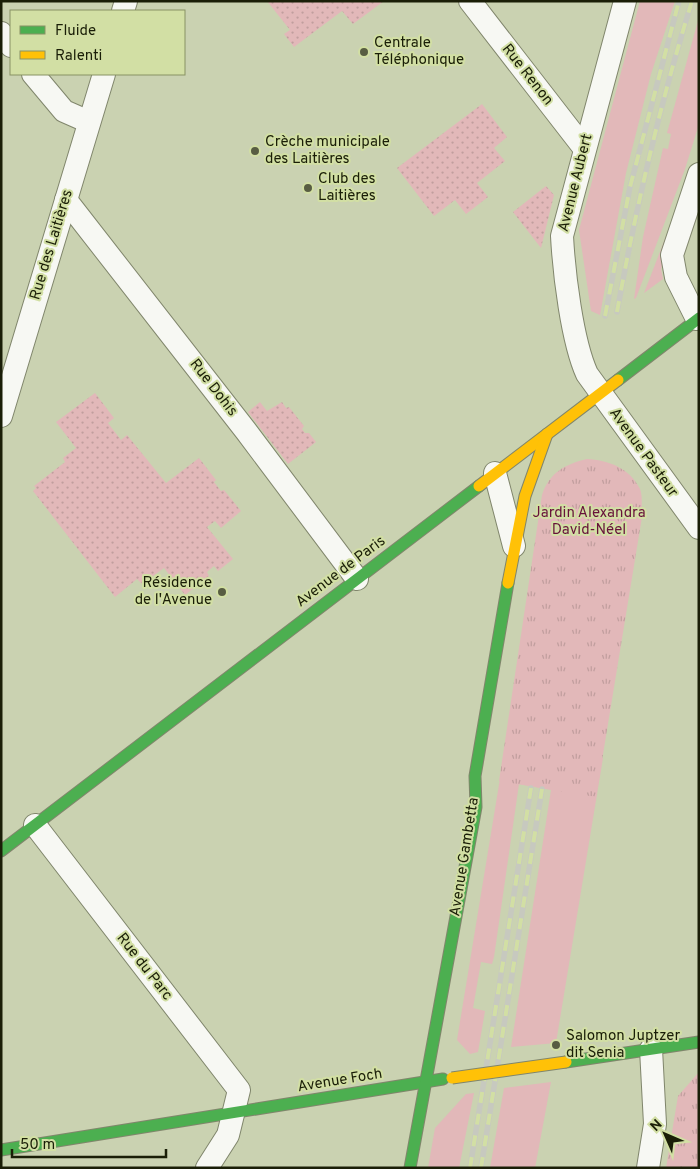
<svg xmlns="http://www.w3.org/2000/svg" width="700" height="1169" font-family="Overpass,sans-serif">
  <style>
    .grass { fill: #e2b8b9 }
    .park { fill: url(#park-tufts) }
    .garden { fill: url(#garden-dots) }
    .lines { fill: none; stroke-linecap: round; stroke-linejoin: round }
    .street-casing { stroke: #80866c; stroke-width: 24 }
    .fast-casing { stroke: #80866c; stroke-width: 13 }
    .slow-casing { stroke: #80866c; stroke-width: 13 }
    .street { stroke: #f7f8f3; stroke-width: 22 }
    .fast { stroke: #4caf50; stroke-width: 11 }
    .slow { stroke: #ffc107; stroke-width: 11 }
    .rail-casing { stroke: #c7c9bf; stroke-width: 5.5 }
    .rail { stroke: #d2dfa4; stroke-width: 4; stroke-dasharray: 11; stroke-linecap: butt }
    .slow-bridge-casing { stroke: #80866c; stroke-width: 13; stroke-linecap: butt }
    .slow-bridge { stroke: #ffc107; stroke-width: 11 }
    .poi-dot { fill: #585d42; stroke: #d2dfa4; stroke-width: 2 }
    .labels { text-anchor: middle; dominant-baseline: central; stroke-width: 4; stroke-linejoin: round; paint-order: stroke }
    .poi-label { font-size: 15px; fill: #1a1e07; stroke: #d2dfa4; text-anchor: start }
    .street-label { font-size: 15px; fill: #1a1e07; stroke: #d2dfa4 }
    .park-label { font-size: 15px; fill: #67123a; stroke: #d2dfa4 }
  </style>
  <defs>
    <pattern id="park-tufts" width="24" height="20" patternUnits="userSpaceOnUse" patternTransform="scale(1.25)"><rect width="24" height="20" fill="#e2b8b9"/><path d="M3 7l-1-3M5 7V3M7 7l1-3M15 17l-1-3M17 17v-4M19 17l1-3" fill="none" stroke="#c19e9e"/></pattern>
    <pattern id="garden-dots" width="8" height="8" patternUnits="userSpaceOnUse" patternTransform="scale(1.25)"><rect width="8" height="8" fill="#e2b8b9"/><path d="M2 2h.1M6 6h.1" fill="none" stroke="#c19e9e" stroke-width="1.8" stroke-linecap="round"/></pattern>
  </defs>
  <rect width="100%" height="100%" fill="#cad2b1"/>
  <!-- grass -->
  <g class="grass">
    <polygon points="640,1 675,1 651,74 626,173 600,315 591,311 579,230"/>
    <polygon points="699,17 699,124 685,169 636,298 634,299 643,237 663,148 668,149 671,134 667,133"/>
    <polygon points="680,200 683,202 661,269 663,279 644,293"/>
    <polygon points="506,742 603,758 556,1043 511,1047 551,790 519,784 494,957 492,964 481,962 473,1008 485,1011 478,1052 470,1054 457,1040"/>
    <polygon points="551,1082 535,1168 490,1168 504,1088"/>
    <polygon points="474,1093 459,1168 428,1168 435,1128 466,1094"/>
  </g>
  <!-- park -->
  <g class="park">
    <path d="M587 459C608 460 630 468 640 489 643 496 641 509 642 517L596 797 499 781 542 495C549 473 565 464 587 459Z"/>
    <polygon points="699,1072 699,1168 666,1168 678,1096"/>
  </g>
  <!-- garden -->
  <g class="garden">
    <polygon points="267,1 384,1 353,24 342,11 294,47 284,34 290,30"/>
    <polygon points="482,104 507,137 494,148 505,161 477,183 488,197 466,214 455,200 434,216 397,168"/>
    <polygon points="546,186 554,195 541,248 513,212"/>
    <polygon points="95,393 114,418 108,423 121,440 127,435 166,483 199,458 216,480 214,482 221,491 224,490 241,511 221,528 215,521 207,527 233,559 218,571 214,566 207,572 209,576 185,595 164,568 142,584 137,579 115,597 33,491 36,488 34,486 65,462 63,458 76,448 56,422"/>
    <polygon points="260,402 267,411 282,402 286,408 289,407 304,426 302,429 305,433 309,433 316,442 288,464 248,412"/>
  </g>
  <g class="lines">
    <defs>
      <g id="street">
        <polyline points="470,1 584,148"/>
        <path d="M625 1 562 236C564 273 572 341 587 374L699 528"/>
        <polyline points="123,11 126,1"/>
        <polyline points="1,33 11,46"/>
        <polyline points="33,74 64,111 89,122"/>
        <polyline points="66,200 246,431 357,579"/>
        <polyline points="697,319 676,277 672,255 699,174"/>
        <polyline points="1,416 104,74"/>
        <polyline points="495,473 514,546"/>
        <polyline points="35,825 239,1090 228,1135 207,1168"/>
        <polyline points="648,1168 655,1124 651,1049"/>
      </g>
      <g id="fast">
        <polyline points="618,380 699,318"/>
        <polyline points="1,851 479,486"/>
        <polyline points="566,1062 699,1042"/>
        <polyline points="1,1150 443,1079"/>
        <polyline points="410,1168 476,807 475,776 508,583"/>
      </g>
      <g id="slow">
        <polyline points="479,486 618,380"/>
        <polyline points="508,583 525,496 547,434"/>
      </g>
    </defs>
    <!-- street casing -->
    <use href="#street" class="street-casing"/>
    <!-- fast casing -->
    <use href="#fast" class="fast-casing"/>
    <!-- slow casing -->
    <use href="#slow" class="slow-casing"/>
    <!-- street -->
    <use href="#street" class="street"/>
    <!-- fast -->
    <use href="#fast" class="fast"/>
    <!-- slow -->
    <use href="#slow" class="slow"/>
    <defs>
      <g id="rail">
        <path d="M617 312C636 207 660 104 692 1"/>
        <polyline points="605,316 630,187 679,1"/>
        <polyline points="470,1168 531,788"/>
        <polyline points="481,1168 542,789"/>
      </g>
    </defs>
    <!-- rail casing -->
    <use href="#rail" class="rail-casing"/>
    <!-- rail -->
    <use href="#rail" class="rail"/>
    <defs>
      <polyline id="slow-bridge" points="452,1078 566,1062"/>
    </defs>
    <!-- slow-bridge casing -->
    <use href="#slow-bridge" class="slow-bridge-casing"/>
    <!-- slow-bridge -->
    <use href="#slow-bridge" class="slow-bridge"/>
  </g>
  <!-- markers -->
  <g class="poi-dot">
    <circle cx="364" cy="52" r="5"/>
    <circle cx="255" cy="151" r="5"/>
    <circle cx="308" cy="188" r="5"/>
    <circle cx="222" cy="592" r="5"/>
    <circle cx="556" cy="1045" r="5"/>
  </g>
  <g class="labels">
    <!-- poi labels -->
    <g class="poi-label">
      <text x="374" y="43">Centrale<tspan x="374" dy="17">Téléphonique</tspan></text>
      <text x="265" y="142">Crèche municipale<tspan x="265" dy="17">des Laitières</tspan></text>
      <text x="318" y="179">Club des<tspan x="318" dy="17">Laitières</tspan></text>
      <text x="212" y="583" text-anchor="end">Résidence<tspan x="212" dy="17">de l'Avenue</tspan></text>
      <text x="566" y="1036">Salomon Juptzer<tspan x="566" dy="17">dit Senia</tspan></text>
    </g>
    <!-- street labels -->
    <g class="street-label">
      <text transform="translate(527 75) rotate(52)">Rue Renon</text>
      <text transform="translate(576 183) rotate(-76)">Avenue Aubert</text>
      <text transform="translate(52 245) rotate(-73)">Rue des Laitières</text>
      <text transform="translate(213 388) rotate(52)">Rue Dohis</text>
      <text transform="translate(643 453) rotate(54)">Avenue Pasteur</text>
      <text transform="translate(341 572) rotate(-37)">Avenue de Paris</text>
      <text transform="translate(465 857) rotate(-81)">Avenue Gambetta</text>
      <text transform="translate(144 967) rotate(52)">Rue du Parc</text>
      <text transform="translate(340 1081) rotate(-9)">Avenue Foch</text>
    </g>
    <!-- park labels -->
    <g class="park-label">
      <text x="589" y="513">Jardin Alexandra<tspan x="589" dy="17">David-Néel</tspan></text>
    </g>
  </g>
  <!-- border -->
  <rect width="700" height="1169" fill="none" stroke="#1a1e07" stroke-width="5"/>
  <!-- legend -->
  <rect x="10" y="10" width="175" height="65" fill="#d2dfa4" stroke="#889265"/>
  <rect x="20" y="26" width="25" height="8" fill="#4caf50" stroke="#889265"/>
  <text x="55" y="35" font-size="15" fill="#1a1e07">Fluide</text>
  <rect x="20" y="51" width="25" height="8" fill="#ffc107" stroke="#889265"/>
  <text x="55" y="60" font-size="15" fill="#1a1e07">Ralenti</text>
  <!-- north arrow -->
  <g transform="translate(665 1134) rotate(315)" stroke="#d2dfa4" stroke-width="4" paint-order="stroke">
  <path d="M0-4L9 19L0 12L-9 19Z" fill="#1a1e07"/>
  <text y="-8" font-size="14" font-weight="bold" text-anchor="middle" fill="#1a1e07">N</text>
  </g>
  <!-- scale -->
  <path d="M12 1149v8h154v-8" fill="none" stroke="#1a1e07" stroke-width="2.5"/>
  <text x="20" y="1149" font-size="15" fill="#1a1e07" stroke="#d2dfa4" stroke-width="4" paint-order="stroke">50 m</text>
</svg>
